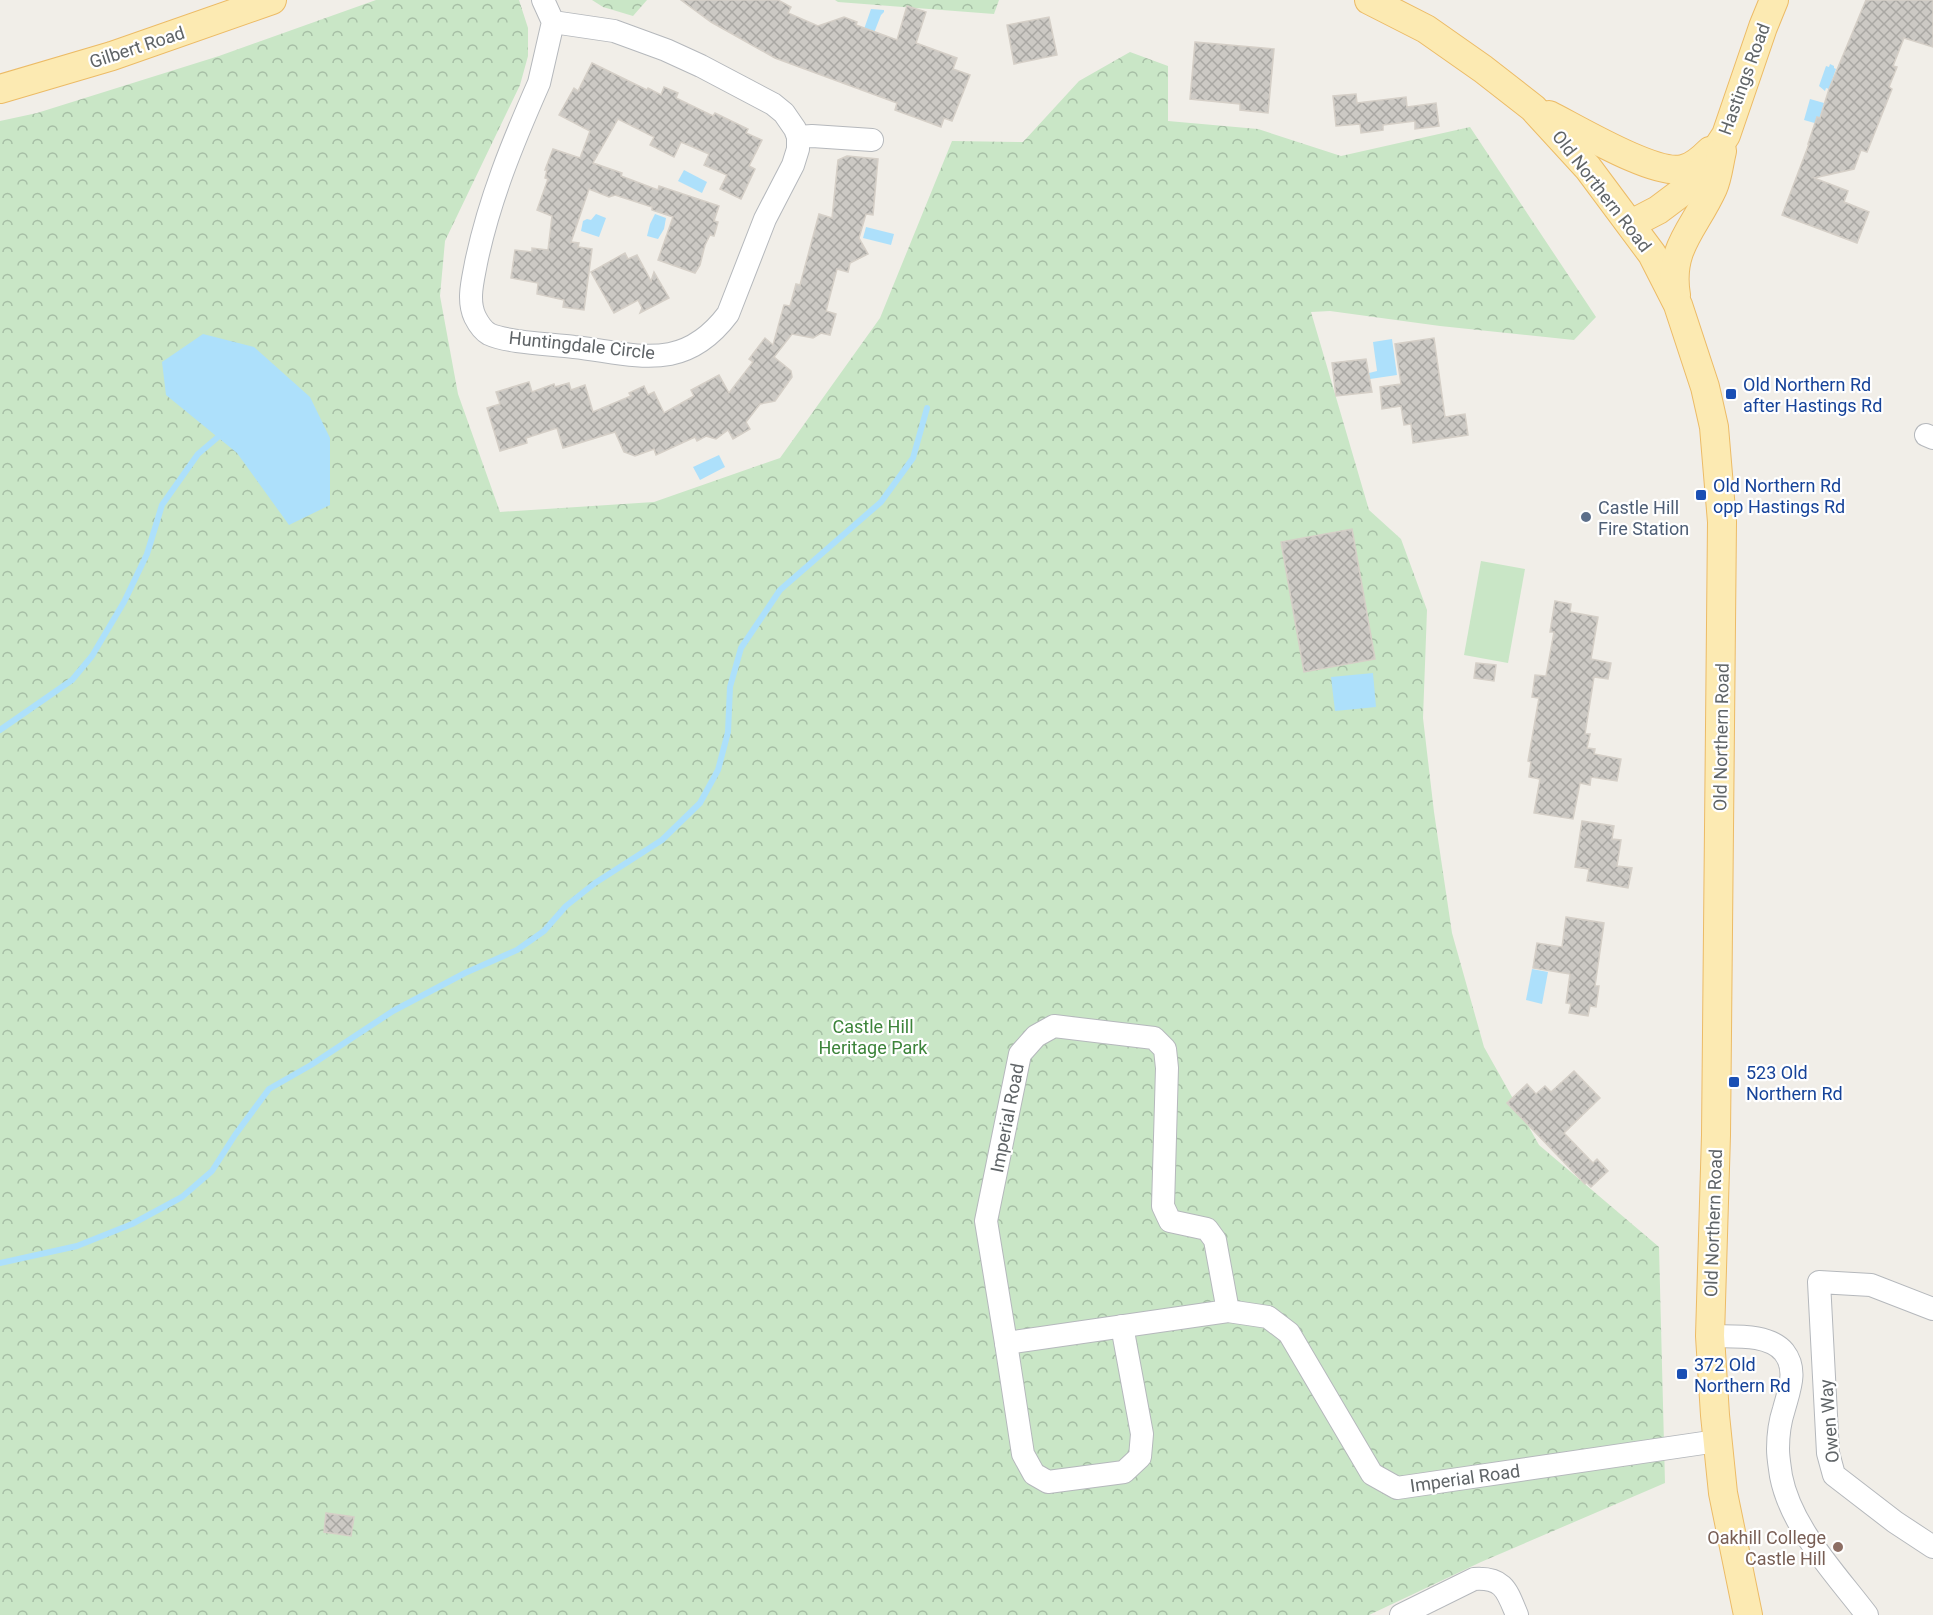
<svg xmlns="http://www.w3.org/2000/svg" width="1933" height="1615" font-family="Roboto,sans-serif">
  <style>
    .grass { fill: #c9e6c6 }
    .forest { fill: url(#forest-crowns) }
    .water { fill: #ade0fb }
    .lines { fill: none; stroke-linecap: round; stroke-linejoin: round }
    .stream { stroke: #ade0fb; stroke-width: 6 }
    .building { fill: url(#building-cross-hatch); stroke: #d5cfc7; stroke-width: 1.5 }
    .minor-casing { stroke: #b5b8bc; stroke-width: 24 }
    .major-casing { stroke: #ecbb66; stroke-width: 30 }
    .minor { stroke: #fff; stroke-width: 22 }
    .major { stroke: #fceab2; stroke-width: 28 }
    .transit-dot { fill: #1a4fb4; stroke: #fff; stroke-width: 2 }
    .service-dot { fill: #5c6f8a; stroke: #fff; stroke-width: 2 }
    .education-dot { fill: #8d6e63; stroke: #fff; stroke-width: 2 }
    .labels { text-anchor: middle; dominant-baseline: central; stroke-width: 4.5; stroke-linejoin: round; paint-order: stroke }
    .street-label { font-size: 18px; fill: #5f6467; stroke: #fff }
    .transit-label { font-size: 18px; fill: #164399; stroke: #fff; text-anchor: start }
    .service-label { font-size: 18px; fill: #4e5e75; stroke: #fff; text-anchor: start }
    .park-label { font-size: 18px; fill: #3c843a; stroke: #fff }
    .education-label { font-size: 18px; fill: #785e54; stroke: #fff; text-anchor: end }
  </style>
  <defs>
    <pattern id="forest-crowns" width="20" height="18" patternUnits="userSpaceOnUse" patternTransform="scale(1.5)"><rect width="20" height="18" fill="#c9e6c6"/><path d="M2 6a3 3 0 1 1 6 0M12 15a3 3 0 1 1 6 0" fill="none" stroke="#a6bea5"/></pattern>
    <pattern id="building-cross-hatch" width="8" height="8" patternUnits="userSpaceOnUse" patternTransform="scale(1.5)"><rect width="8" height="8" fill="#ccc9c4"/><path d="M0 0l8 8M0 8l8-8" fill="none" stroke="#a9a7a3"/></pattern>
  </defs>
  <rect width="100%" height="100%" fill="#f1eee8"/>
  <!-- grass -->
  <polygon class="grass" points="1481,561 1525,569 1508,663 1464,655"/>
  <!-- forest -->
  <g class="forest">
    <polygon points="376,0 519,0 528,28 528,56 520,85 445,241 440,296 458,394 500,512 654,502 780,458 880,318 952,141 1023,142 1079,81 1130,52 1168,66 1168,121 1258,129 1341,156 1470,127 1596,317 1574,340 1440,326 1330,311 1311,312 1369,510 1401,539 1427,610 1423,718 1434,812 1452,933 1484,1047 1539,1145 1659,1247 1665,1483 1481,1562 1369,1615 0,1615 0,121 37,113 219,56"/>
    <polygon points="592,0 647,0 633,16 603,7"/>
    <polygon points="835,0 999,0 994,14 838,2"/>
  </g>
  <!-- water -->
  <g class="water">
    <polygon points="871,9 884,10 884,12 881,15 872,38 862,35"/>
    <polygon points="1830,64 1834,66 1834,68 1836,69 1829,89 1826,88 1825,91 1819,86 1826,66 1829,67"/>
    <polygon points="1810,99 1824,103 1818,124 1804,120"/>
    <polygon points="684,170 707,182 702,193 678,181"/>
    <polygon points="596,214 606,218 599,237 581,231 583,221 587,219 591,220"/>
    <polygon points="655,214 666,218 664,229 658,239 647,236 650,224"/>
    <polygon points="866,227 894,234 891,245 863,238"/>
    <polygon points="203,334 254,347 310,397 330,438 330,505 289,525 237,453 166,395 162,362"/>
    <polygon points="1392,339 1397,375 1370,379 1369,373 1377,371 1373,342"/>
    <polygon points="719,455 725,467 700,480 693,467"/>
    <polygon points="1373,673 1376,707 1335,711 1331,677"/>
    <polygon points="1532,969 1548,972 1542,1004 1526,1000"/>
  </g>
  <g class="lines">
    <!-- stream -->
    <g class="stream">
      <polyline points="0,730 72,680 92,656 124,602 147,554 162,505 198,454 218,437"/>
      <polyline points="0,1263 77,1246 132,1224 182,1197 212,1171 235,1135 269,1089 311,1065 393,1011 465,973 517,950 544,931 566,906 595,883 662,840 700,803 718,770 728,732 730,687 741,648 780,590 881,502 913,458 927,408"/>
    </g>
  </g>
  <!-- building -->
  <g class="building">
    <polygon points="681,0 778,0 791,7 788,13 818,26 844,17 857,22 856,25 897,40 907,6 926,12 916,43 957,58 953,69 970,75 952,121 944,118 941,127 895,110 897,103 775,58 711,22"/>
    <polygon points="1866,0 1933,0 1933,47 1904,38 1893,66 1897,67 1889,87 1892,89 1867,152 1861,150 1854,169 1814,178 1848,191 1844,202 1869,212 1857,243 1782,215 1809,144 1808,144 1817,117 1820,118 1829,89"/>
    <polygon points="1049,17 1057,55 1014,64 1007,25"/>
    <polygon points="1195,42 1274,49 1268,113 1240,110 1240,104 1190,99"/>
    <polygon points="592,63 647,90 648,88 661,95 664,87 678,93 676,98 713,116 715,113 748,129 746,133 762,140 749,166 755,169 741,199 720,189 727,175 704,165 709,154 681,142 674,157 650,145 654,137 618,119 593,163 622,173 621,176 658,190 659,186 719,206 714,221 718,222 714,236 710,235 705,245 700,265 695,273 658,260 673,217 652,210 652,207 615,195 609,197 589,189 571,242 579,243 578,247 592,249 584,310 563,307 564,300 537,294 538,283 511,278 515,250 532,252 532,248 548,250 552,216 537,210 548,179 545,178 547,170 545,170 553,149 580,158 590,131 559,115 574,88 578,91"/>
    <polygon points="1356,94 1357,103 1406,97 1407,107 1436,103 1439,126 1415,129 1415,121 1383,125 1383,130 1361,133 1360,124 1336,126 1333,96"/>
    <polygon points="847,156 878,159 873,215 866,214 859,238 868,254 850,263 848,272 837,269 826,311 836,314 830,335 821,333 813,338 792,334 774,357 791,371 792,377 775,401 760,404 746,422 750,429 733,439 728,430 716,439 706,436 697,441 695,437 656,455 654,449 635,456 624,452 615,432 563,448 557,428 526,438 527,443 500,451 487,408 500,404 496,392 529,382 532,392 554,384 555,387 569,383 571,390 585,385 593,412 631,396 629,393 644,386 648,395 654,392 664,413 694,396 691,390 719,375 729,393 753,362 749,359 765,338 773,345 784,305 790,306 796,284 800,285 819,214 832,218 838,160"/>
    <polygon points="625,253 628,259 637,255 651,281 654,272 669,298 640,313 642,308 638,300 614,313 591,272"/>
    <polygon points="1434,338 1445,417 1465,414 1468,435 1413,443 1411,424 1404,425 1401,406 1382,409 1380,387 1401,384 1395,344"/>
    <polygon points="1366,359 1372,392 1336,396 1332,363"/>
    <polygon points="1352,529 1375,659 1304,672 1281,542"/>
    <polygon points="1555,601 1571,604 1570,612 1598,617 1591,659 1611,663 1608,679 1594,677 1585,734 1590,734 1587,748 1595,749 1594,754 1621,759 1617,781 1591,777 1590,785 1580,783 1573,819 1534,813 1540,779 1529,777 1531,762 1528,761 1539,698 1532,697 1535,675 1546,676 1554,632 1550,632"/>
    <polygon points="1476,663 1496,665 1494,681 1474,678"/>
    <polygon points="1582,821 1614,826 1612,839 1621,840 1617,866 1632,868 1628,888 1587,881 1589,869 1575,867"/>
    <polygon points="1566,917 1604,923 1595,986 1599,986 1596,1007 1590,1006 1588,1016 1569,1013 1571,1004 1566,1003 1570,974 1533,968 1537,943 1562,947"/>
    <polygon points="1574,1071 1600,1098 1564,1133 1593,1163 1597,1159 1608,1171 1591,1187 1586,1182 1585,1184 1507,1103 1527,1084 1536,1094 1545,1086 1551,1092"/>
    <polygon points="326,1513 354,1517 351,1536 324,1532"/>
  </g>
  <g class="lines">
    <defs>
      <g id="minor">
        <path d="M543 0 553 22 539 83C513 142 489 200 476 263 473 280 467 300 475 317 478 323 482 330 489 334 508 343 552 344 574 347 605 350 639 360 670 354 695 349 713 334 728 314L765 219 793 165 798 149V137L795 129 784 113 773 104 701 66 666 50 614 31 553 22"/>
        <polyline points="798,137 812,136 872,140"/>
        <polyline points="1926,435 1933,438"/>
        <polyline points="1933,1309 1871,1285 1819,1282 1828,1453 1834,1475 1895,1522 1933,1547"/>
        <polyline points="1228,1311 1215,1240 1207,1229 1170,1221 1163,1206 1167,1068 1165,1049 1154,1038 1054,1026 1036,1036 1020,1054 986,1221 1006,1343 1228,1311 1268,1317 1289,1333 1372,1474 1397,1488 1717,1441"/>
        <path d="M1710 1336C1733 1337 1768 1333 1784 1352 1798 1370 1789 1390 1784 1409 1780 1421 1778 1437 1778 1449 1778 1458 1780 1468 1781 1476 1791 1528 1836 1574 1867 1615"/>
        <polyline points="1006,1343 1023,1454 1034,1474 1048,1482 1124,1472 1140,1457 1142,1434 1122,1326"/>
        <path d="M1401 1615 1474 1579C1504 1577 1507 1591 1517 1615"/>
      </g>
      <g id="major">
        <polyline points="1369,0 1426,29 1483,69 1533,108 1588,168 1652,254 1678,305 1705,387 1714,427 1722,522 1716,1135 1710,1336 1715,1415 1723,1493 1748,1615"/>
        <polyline points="0,89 112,56 272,0"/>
        <path d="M1549 115C1577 129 1655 176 1683 169 1693 167 1703 158 1710 151"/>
        <polyline points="1631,224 1658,210 1686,189 1705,167 1726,135 1763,27 1774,0"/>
        <path d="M1676 295C1668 248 1695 228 1713 188 1718 177 1719 163 1722 151"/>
      </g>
    </defs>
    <!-- minor casing -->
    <use href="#minor" class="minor-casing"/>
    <!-- major casing -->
    <use href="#major" class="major-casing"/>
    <!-- minor -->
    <use href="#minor" class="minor"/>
    <!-- major -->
    <use href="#major" class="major"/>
  </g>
  <!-- markers -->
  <g class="transit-dot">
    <rect x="1725" y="388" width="12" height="12" rx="3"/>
    <rect x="1695" y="489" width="12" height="12" rx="3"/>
    <rect x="1728" y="1076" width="12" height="12" rx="3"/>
    <rect x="1676" y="1368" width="12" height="12" rx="3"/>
  </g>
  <circle class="service-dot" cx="1586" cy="517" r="6"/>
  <circle class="education-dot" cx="1838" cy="1547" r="6"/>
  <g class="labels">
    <!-- street labels -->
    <g class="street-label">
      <text transform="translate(137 47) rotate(-18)">Gilbert Road</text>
      <text transform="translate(1744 79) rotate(-70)">Hastings Road</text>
      <text transform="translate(1602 191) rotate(52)">Old Northern Road</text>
      <text transform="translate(582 345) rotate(6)">Huntingdale Circle</text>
      <text transform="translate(1721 737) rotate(-89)">Old Northern Road</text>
      <text transform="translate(1007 1118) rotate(-79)">Imperial Road</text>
      <text transform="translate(1713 1223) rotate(-88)">Old Northern Road</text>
      <text transform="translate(1829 1421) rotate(-95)">Owen Way</text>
      <text transform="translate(1465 1478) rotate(-8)">Imperial Road</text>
    </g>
    <!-- transit labels -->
    <g class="transit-label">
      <text x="1743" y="384">Old Northern Rd<tspan x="1743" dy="21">after Hastings Rd</tspan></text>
      <text x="1713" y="485">Old Northern Rd<tspan x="1713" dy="21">opp Hastings Rd</tspan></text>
      <text x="1746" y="1072">523 Old<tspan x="1746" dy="21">Northern Rd</tspan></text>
      <text x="1694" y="1364">372 Old<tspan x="1694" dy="21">Northern Rd</tspan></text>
    </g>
    <!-- service labels -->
    <g class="service-label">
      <text x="1598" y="507">Castle Hill<tspan x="1598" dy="21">Fire Station</tspan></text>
    </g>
    <!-- park labels -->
    <g class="park-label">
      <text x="873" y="1026">Castle Hill<tspan x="873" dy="21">Heritage Park</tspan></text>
    </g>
    <!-- education labels -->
    <g class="education-label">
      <text x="1826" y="1537">Oakhill College<tspan x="1826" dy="21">Castle Hill</tspan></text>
    </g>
  </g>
</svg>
